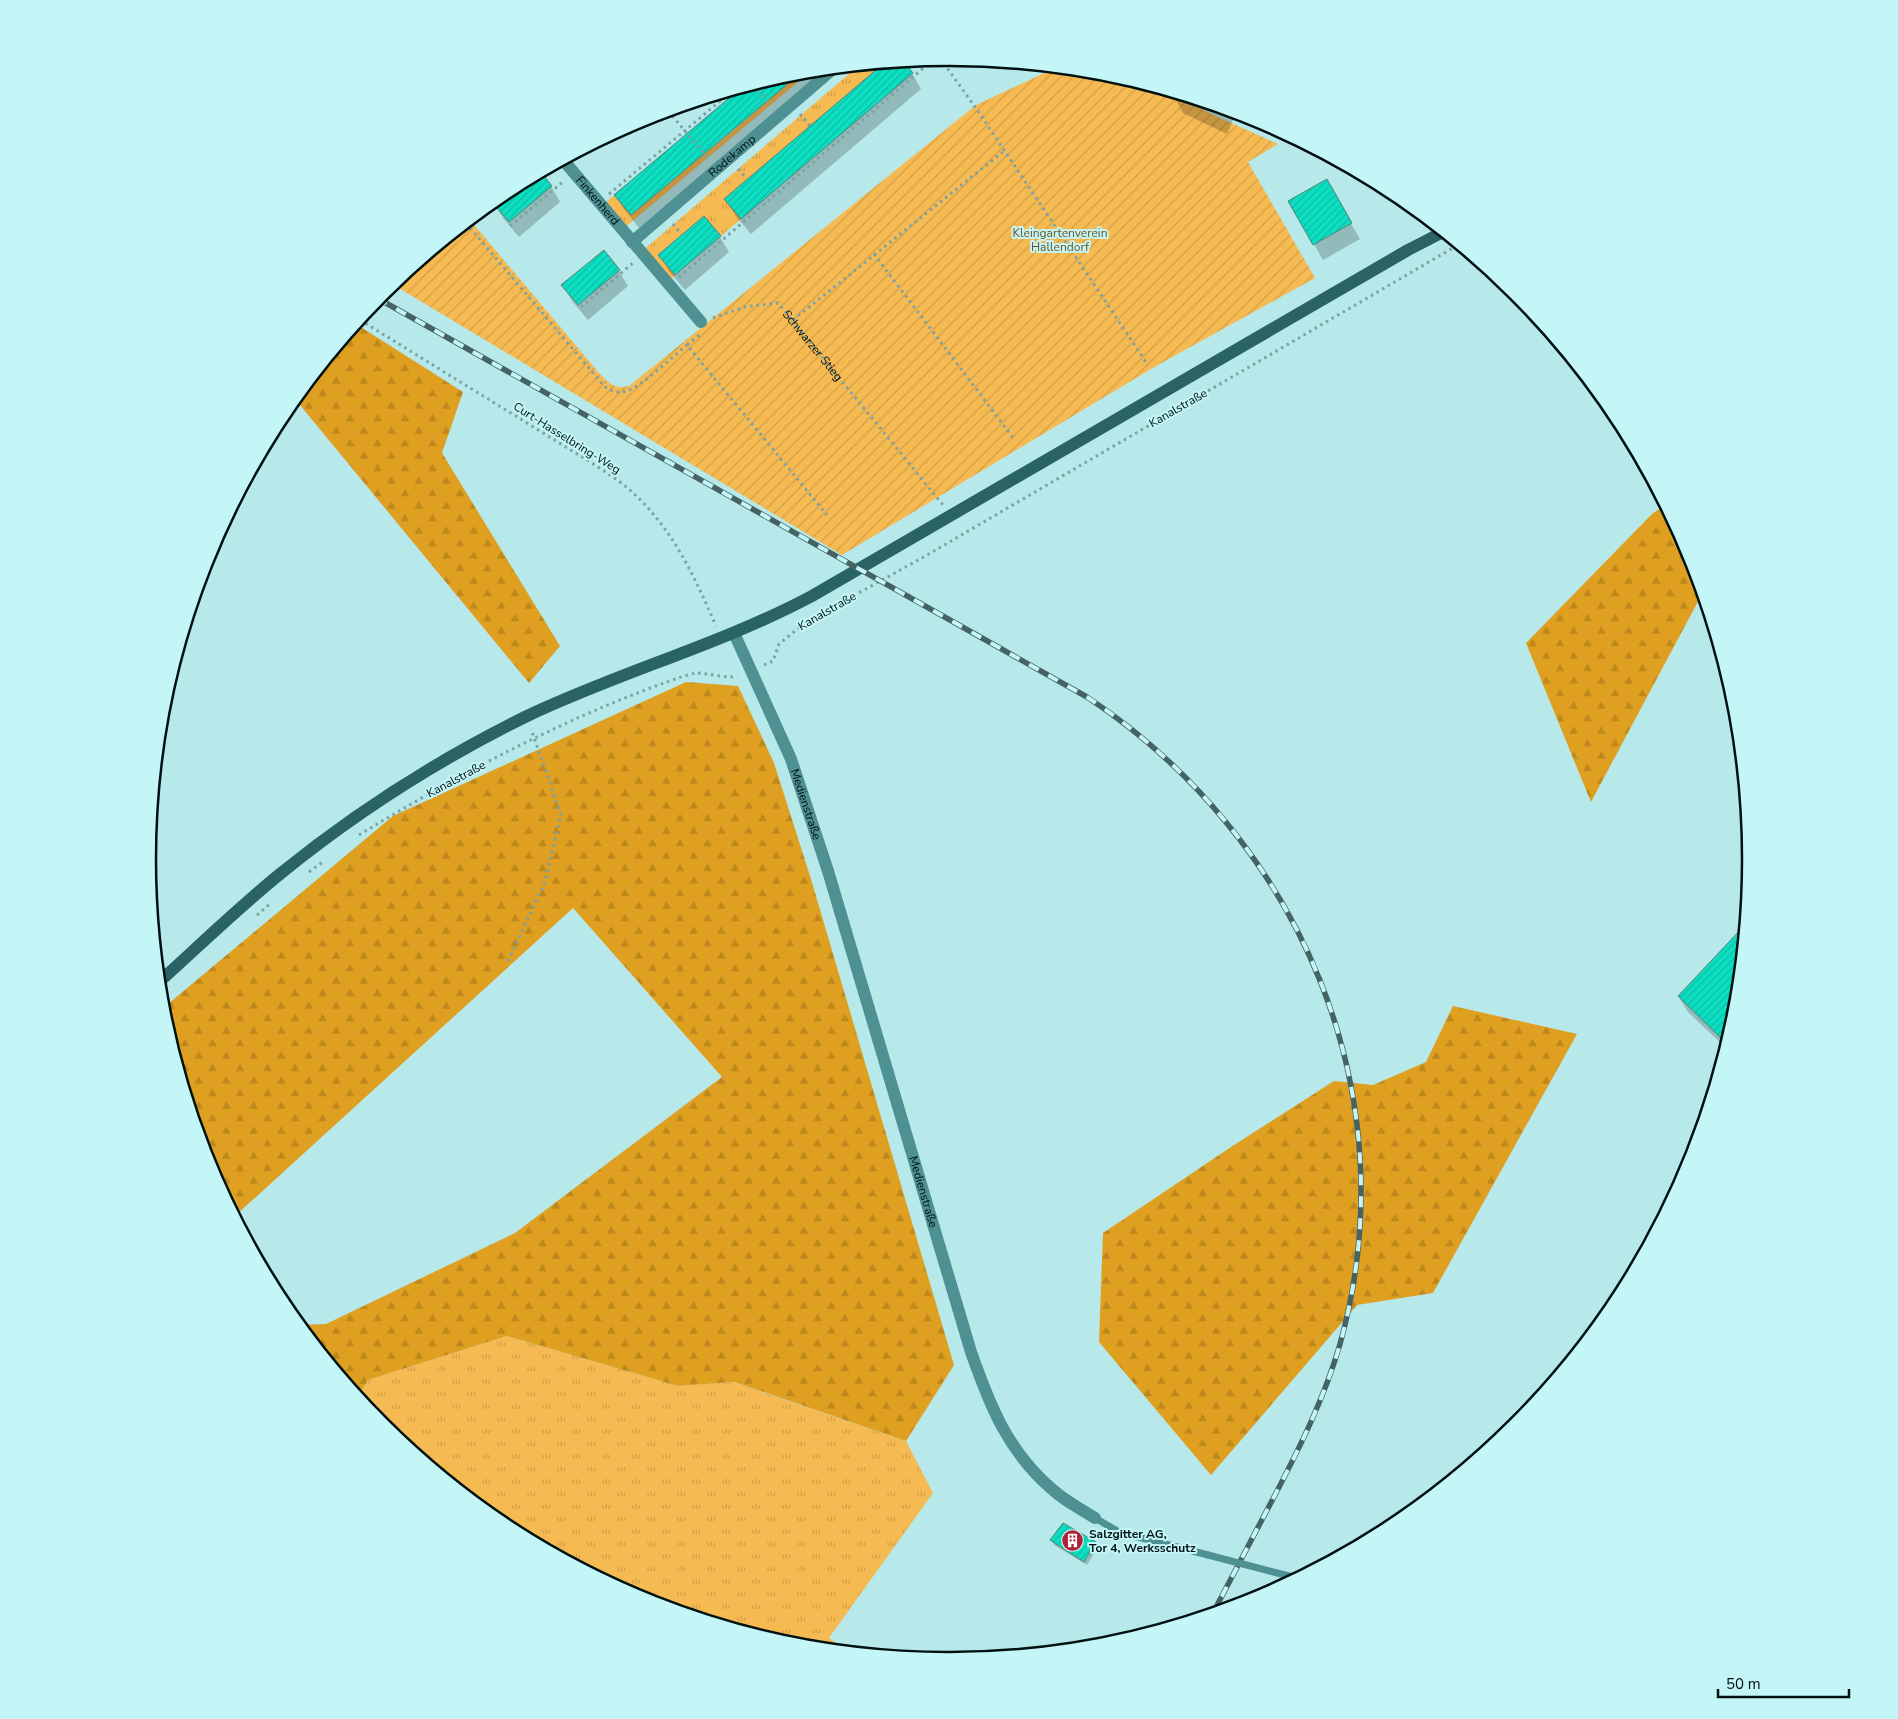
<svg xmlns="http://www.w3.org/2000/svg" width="1898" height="1719" font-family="'Nunito Sans',sans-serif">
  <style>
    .grass { fill: url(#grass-tufts) }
    .forest { fill: url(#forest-firs) }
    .garden { fill: url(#garden-furrows) }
    .shadow { fill: #0003 }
    .building { fill: url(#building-hatch); stroke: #568177 }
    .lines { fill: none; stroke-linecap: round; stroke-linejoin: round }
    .path { stroke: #7ca2a3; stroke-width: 3; stroke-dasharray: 2.5 4; stroke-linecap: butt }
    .lane { stroke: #4f9092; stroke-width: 7 }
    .street { stroke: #4f9092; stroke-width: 12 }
    .secondary { stroke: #296365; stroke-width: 12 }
    .rail-casing { stroke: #466364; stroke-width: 5.5 }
    .rail { stroke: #c4f6f7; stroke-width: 4; stroke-dasharray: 11; stroke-linecap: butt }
    .lane-bridge { stroke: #4f9092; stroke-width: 7 }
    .labels { text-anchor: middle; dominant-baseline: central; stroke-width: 4; stroke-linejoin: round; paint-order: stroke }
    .street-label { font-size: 12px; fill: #011011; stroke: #c4f6f7 }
    .park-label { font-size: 12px; fill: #6c5225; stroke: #c4f6f7 }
    .poi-label { font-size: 12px; font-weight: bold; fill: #011011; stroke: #c4f6f7; text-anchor: start }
    .rim { fill: none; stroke: #011011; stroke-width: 2.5 }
  </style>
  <defs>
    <pattern id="grass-tufts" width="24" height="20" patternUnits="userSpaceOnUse" patternTransform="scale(1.25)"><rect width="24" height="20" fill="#f6ba52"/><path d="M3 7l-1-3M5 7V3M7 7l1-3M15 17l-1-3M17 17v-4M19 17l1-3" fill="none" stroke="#d19f46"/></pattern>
    <pattern id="forest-firs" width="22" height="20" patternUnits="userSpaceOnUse" patternTransform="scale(1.25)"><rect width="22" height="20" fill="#df9f20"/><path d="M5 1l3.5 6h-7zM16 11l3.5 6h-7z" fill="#be881c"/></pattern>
    <pattern id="garden-furrows" width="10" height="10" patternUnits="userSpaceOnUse" patternTransform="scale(1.25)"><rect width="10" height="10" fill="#f6ba52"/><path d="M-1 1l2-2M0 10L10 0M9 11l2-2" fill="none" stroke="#d19f46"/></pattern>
    <pattern id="building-hatch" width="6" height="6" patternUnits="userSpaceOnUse" patternTransform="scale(1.25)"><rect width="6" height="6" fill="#0cdfc1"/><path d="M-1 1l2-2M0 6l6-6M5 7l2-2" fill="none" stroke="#0abea5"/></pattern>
  </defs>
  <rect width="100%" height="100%" fill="#b7e9ea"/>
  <!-- grass -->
  <g class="grass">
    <polygon points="883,64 848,94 865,114 850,127 832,107 787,147 803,166 787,180 770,160 724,199 741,219 721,236 704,216 658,254 675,275 667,283 641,252 857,67"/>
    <polygon points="811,71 622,230 602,206 614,195 631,215 692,164 694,129 711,149 759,109 742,88 766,81 777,93 802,72"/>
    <polygon points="507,1336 678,1386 733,1382 906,1441 933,1493 829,1638 847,1651 792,1646 642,1600 503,1526 382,1426 358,1397 368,1380"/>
  </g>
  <!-- forest -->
  <g class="forest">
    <polygon points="356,324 463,392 442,453 560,646 529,683 295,399"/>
    <polygon points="1665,505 1690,553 1702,594 1591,802 1526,643 1652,514"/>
    <polygon points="686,682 738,686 774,763 811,879 954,1365 906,1441 734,1382 678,1386 507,1336 368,1380 358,1397 298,1325 326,1324 515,1233 722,1077 573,908 235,1216 208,1166 162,1016 162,1009 393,816"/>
    <polygon points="1453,1006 1577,1034 1433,1293 1357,1305 1211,1475 1099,1342 1103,1233 1231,1147 1334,1081 1373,1085 1426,1062"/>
  </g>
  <!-- garden -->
  <path class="garden" d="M1055 68 1106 73 1167 92 1216 116 1278 144 1248 162 1315 278 1156 366 842 555 392 284 470 220 599 373C609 383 614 390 629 386L976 105Z"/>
  <!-- shadow -->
  <g class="shadow">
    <polygon points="903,62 912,73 921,89 751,234 735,215 726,199 885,64"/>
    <polygon points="828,69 639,228 624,209 616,196 744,88 793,73"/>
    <polygon points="1172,93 1236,113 1227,134 1183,113"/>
    <polygon points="627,127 630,131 620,139 615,133"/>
    <polygon points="608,137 608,138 590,153 586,148"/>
    <polygon points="1326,181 1360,239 1323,260 1290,202"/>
    <polygon points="551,186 560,202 519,237 503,218 494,202"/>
    <polygon points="1405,202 1418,212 1409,208"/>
    <polygon points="704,218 720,237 729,252 685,290 669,271 660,255"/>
    <polygon points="603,251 619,271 628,286 588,320 572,301 563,285"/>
    <polygon points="1744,928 1736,1016 1726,1048 1688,1012 1679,997"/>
    <polygon points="1536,1402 1524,1417 1524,1403"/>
    <polygon points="1052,1540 1095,1543 1097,1548 1087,1565 1054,1545"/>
  </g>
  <!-- building -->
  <g class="building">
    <polygon points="904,62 913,73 741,219 724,199 883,64"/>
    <polygon points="802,72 631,215 614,195 741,88 793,73"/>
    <polygon points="541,172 552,186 509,222 492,202 504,192"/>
    <polygon points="1327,179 1352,223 1313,245 1288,201"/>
    <polygon points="704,216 721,236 675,275 658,255"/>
    <polygon points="604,250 620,270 578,305 561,285"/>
    <polygon points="1744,926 1736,1016 1727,1044 1678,996"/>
    <polygon points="1063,1523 1096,1542 1084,1562 1050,1540"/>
  </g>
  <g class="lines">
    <!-- path -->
    <g class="path">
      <polyline points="940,58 978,111 1148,365"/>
      <polyline points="870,65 875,71"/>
      <polyline points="754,85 771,105"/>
      <polyline points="668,111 708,158"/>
      <polyline points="800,114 810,126"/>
      <polyline points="738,169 747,179"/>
      <polyline points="609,194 731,92"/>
      <path d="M466 223 605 387C612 391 619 394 627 391 645 384 671 358 687 345"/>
      <polyline points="673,224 682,235"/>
      <polyline points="510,226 564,181"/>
      <polyline points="874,254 1014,439"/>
      <polyline points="679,277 934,59"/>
      <polyline points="581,307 633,263"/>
      <path id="s1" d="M713 318 744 307 778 303 943 505"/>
      <path d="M360 320 595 465C605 472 615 478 624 485 670 523 693 573 716 626"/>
      <polyline points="793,320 1004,151"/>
      <polyline points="699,335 687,345 827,515"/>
      <polyline points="764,665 773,661 779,644 806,622 922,558 1458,245"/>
      <path d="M359 835C461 773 566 717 678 678 684 676 691 674 696 673 707 673 730 679 737 676"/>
      <polyline points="309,872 324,861"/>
      <polyline points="257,915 270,904"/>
      <polyline points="508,961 544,884 561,815 531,729"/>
    </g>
    <!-- lane -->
    <g class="lane">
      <polyline points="1095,1518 1119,1532 1208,1555"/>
      <polyline points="1289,1576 1298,1578"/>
    </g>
    <!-- street -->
    <g class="street">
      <path id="s2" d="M564 161 701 322"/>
      <path id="s3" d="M632 242 833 69"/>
      <path id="s4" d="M734 633 791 759 828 871 971 1352C990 1406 1008 1452 1053 1490 1065 1501 1081 1509 1095 1518"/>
    </g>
    <!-- secondary -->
    <path class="secondary" d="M159 982C199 946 238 908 280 874 355 813 438 760 525 717 619 672 720 645 812 596L1408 250 1443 232"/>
    <defs>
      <path id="rail" d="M377 298 1087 697C1300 838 1410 1094 1340 1344 1325 1396 1301 1445 1276 1493 1255 1533 1234 1573 1213 1613"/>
    </defs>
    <!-- rail casing -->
    <use href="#rail" class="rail-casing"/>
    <!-- rail -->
    <use href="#rail" class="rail"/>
    <!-- lane-bridge -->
    <polyline class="lane-bridge" points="1208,1555 1289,1576"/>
  </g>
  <!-- icons -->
  <defs>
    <symbol id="building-disc" viewBox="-11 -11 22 22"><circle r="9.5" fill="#b21f39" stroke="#c4f6f7"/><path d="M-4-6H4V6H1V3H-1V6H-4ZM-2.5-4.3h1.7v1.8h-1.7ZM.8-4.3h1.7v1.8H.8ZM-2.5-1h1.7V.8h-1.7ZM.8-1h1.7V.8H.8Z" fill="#fff"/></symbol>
  </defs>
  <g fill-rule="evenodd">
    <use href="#building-disc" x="1060" y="1528" width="25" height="25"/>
  </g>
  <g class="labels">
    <!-- street labels -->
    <g class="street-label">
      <text stroke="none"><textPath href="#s3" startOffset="132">Rodekamp</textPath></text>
      <text stroke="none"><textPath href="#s2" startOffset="52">Finkenherd</textPath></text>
      <text stroke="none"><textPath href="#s1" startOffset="122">Schwarzer Stieg</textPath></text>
      <text transform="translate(1178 408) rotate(-30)">Kanalstraße</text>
      <text transform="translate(567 438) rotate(32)">Curt-Hasselbring-Weg</text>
      <text transform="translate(827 611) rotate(-30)">Kanalstraße</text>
      <text transform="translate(456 779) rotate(-28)">Kanalstraße</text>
      <text stroke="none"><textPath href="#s4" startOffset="186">Medienstraße</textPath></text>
      <text stroke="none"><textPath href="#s4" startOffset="591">Medienstraße</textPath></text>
    </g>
    <!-- park labels -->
    <g class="park-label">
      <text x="1060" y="233">Kleingartenverein<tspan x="1060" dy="14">Hallendorf</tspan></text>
    </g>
    <!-- poi labels -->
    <g class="poi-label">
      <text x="1089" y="1534">Salzgitter AG,<tspan x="1089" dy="14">Tor 4, Werksschutz</tspan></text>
    </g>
  </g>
  <!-- crop -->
  <path d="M0 0H1898V1719H0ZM156 859a793 793 0 1 1 1586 0a793 793 0 1 1-1586 0Z" fill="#c4f6f7" fill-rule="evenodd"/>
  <path class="rim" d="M156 859a793 793 0 1 1 1586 0a793 793 0 1 1-1586 0Z"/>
  <!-- scale -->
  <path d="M1718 1689v8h131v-8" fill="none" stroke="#011011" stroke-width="2.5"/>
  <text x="1726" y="1689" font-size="15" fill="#011011" stroke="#c4f6f7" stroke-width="4" paint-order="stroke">50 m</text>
</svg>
